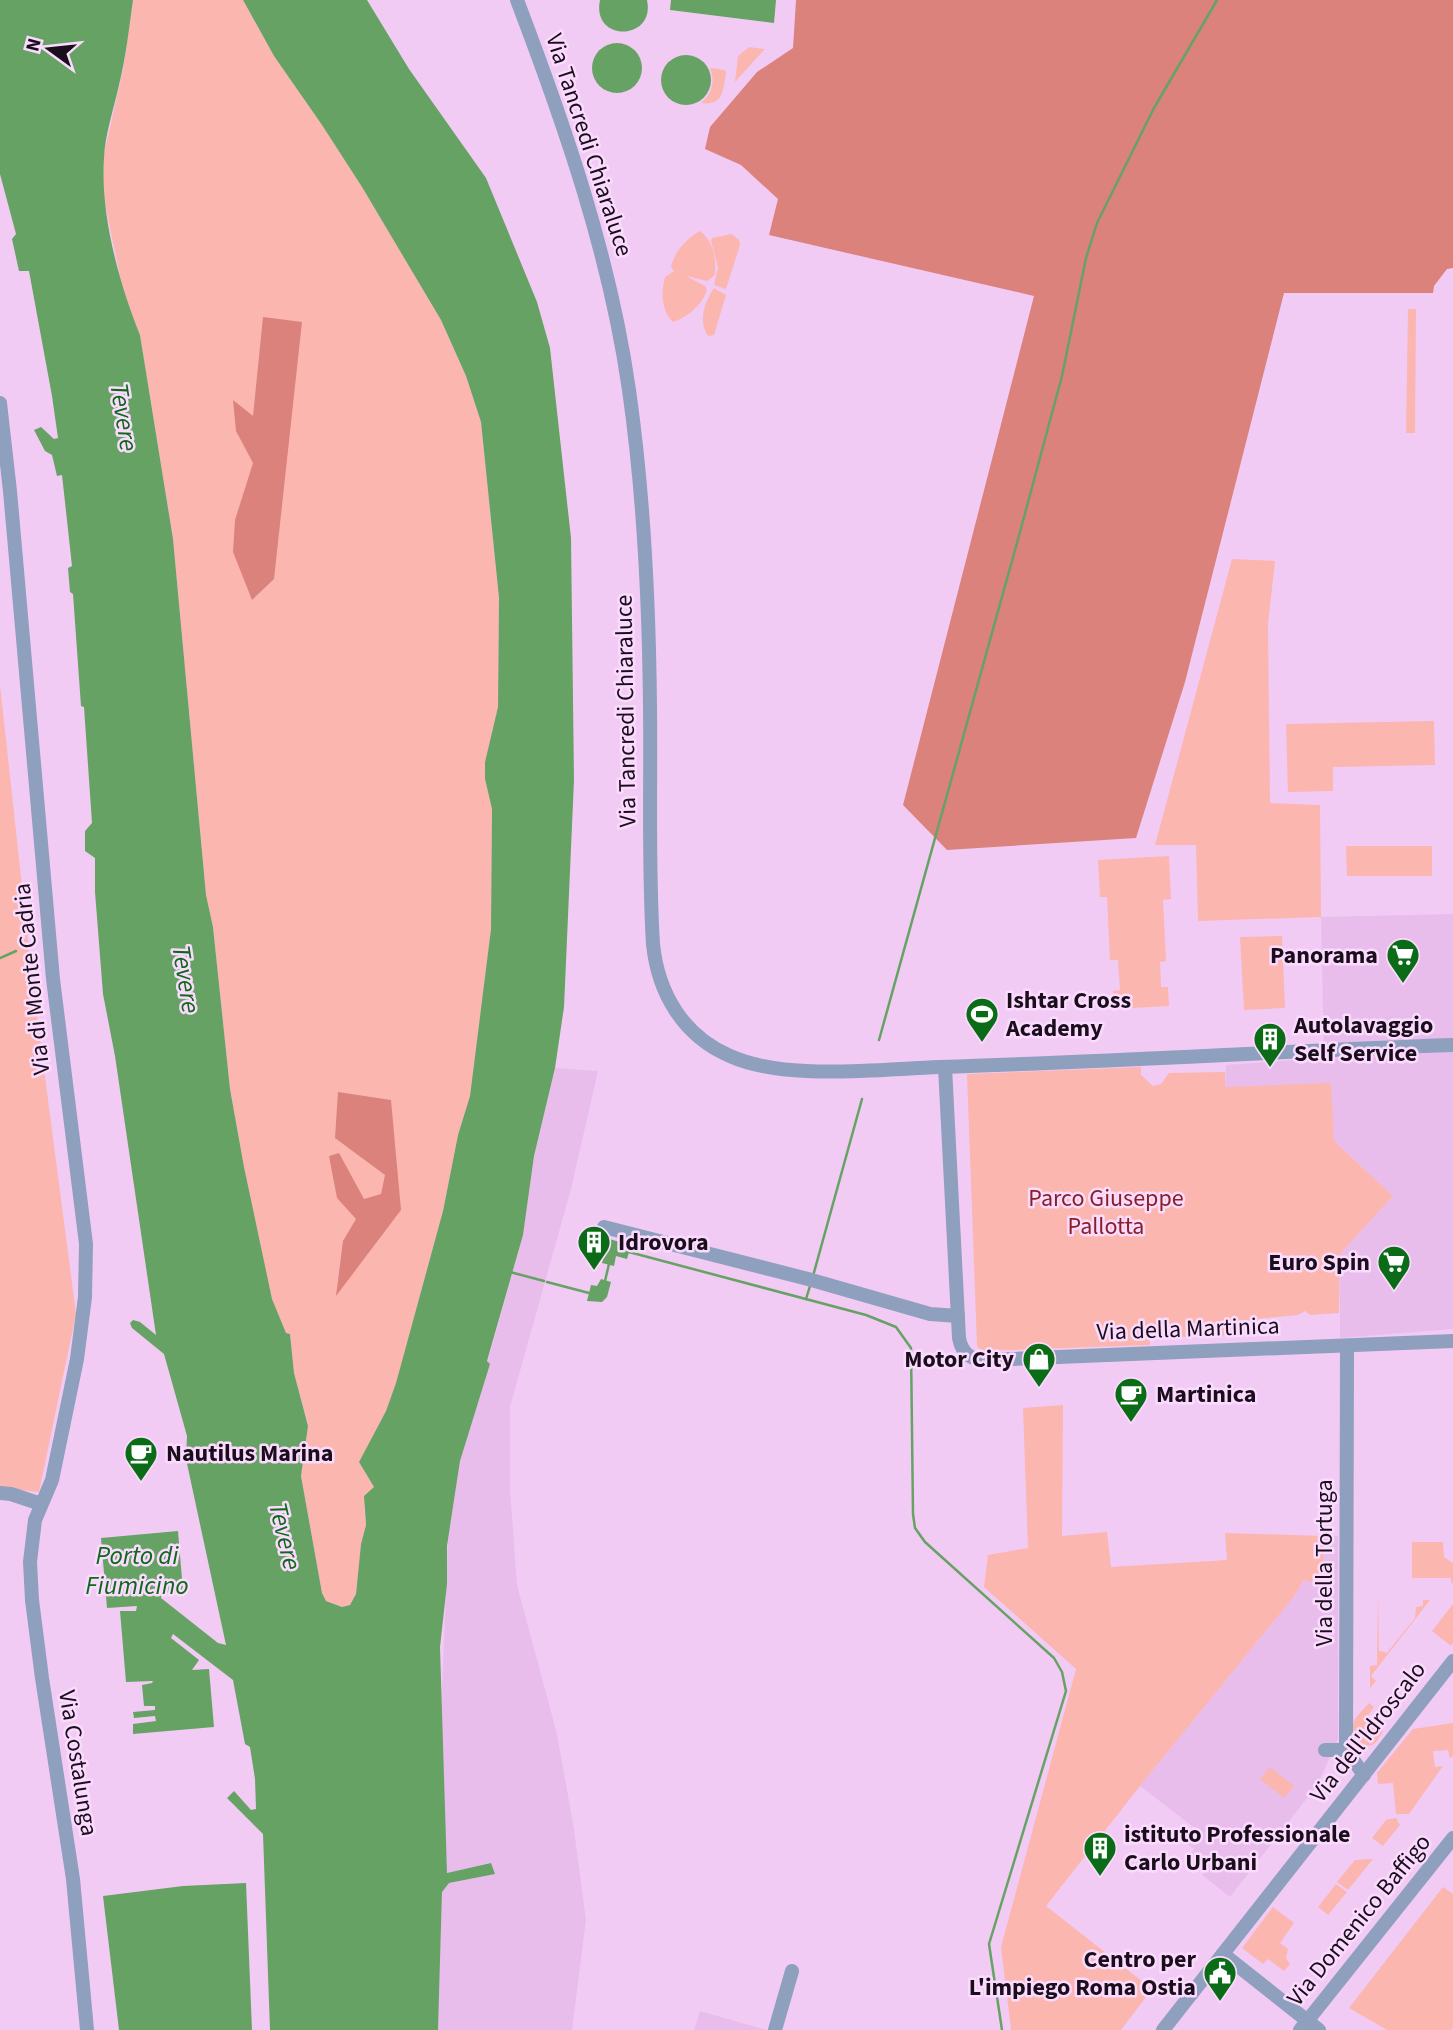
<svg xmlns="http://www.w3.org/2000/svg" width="1453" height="2030" font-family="'Source Sans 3',sans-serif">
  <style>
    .built { fill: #e8bdec }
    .green { fill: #fbb6b0 }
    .forest { fill: #db827d }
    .water { fill: #65a264 }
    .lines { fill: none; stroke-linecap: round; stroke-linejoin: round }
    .stream { stroke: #65a264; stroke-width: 2.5 }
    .minor { stroke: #8f9fbe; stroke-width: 14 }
    .labels { text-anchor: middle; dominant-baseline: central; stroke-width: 5; stroke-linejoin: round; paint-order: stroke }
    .street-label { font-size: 24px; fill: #1a0d1c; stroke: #fbdbfd }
    .poi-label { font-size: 24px; font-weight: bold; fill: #1a0d1c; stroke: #fbdbfd; text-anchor: start }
    .park-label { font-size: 24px; fill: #892024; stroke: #fbdbfd }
    .water-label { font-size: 26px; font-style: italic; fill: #0d6918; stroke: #fbdbfd }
  </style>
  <rect width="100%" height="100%" fill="#f2cbf5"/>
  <!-- built -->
  <g class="built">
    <polygon points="1453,914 1453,1329 1340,1338 1340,1254 1393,1196 1334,1141 1225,1087 1226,1065 1324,1058 1321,917"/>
    <polygon points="555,1068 598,1071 571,1189 510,1407 510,1489 517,1585 557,1734 574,1829 586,1920 572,2030 438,2030 442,1892 449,1883 495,1874 491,1863 447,1873 441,1712 448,1541 460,1461 523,1235 534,1156"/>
    <polygon points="1324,1536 1338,1536 1338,1739 1318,1784 1230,1897 1202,1875 1206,1869 1189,1856 1194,1849 1186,1843 1196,1829 1140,1786 1292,1599 1304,1580 1322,1583"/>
    <polygon points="700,2011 767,2030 694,2030"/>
  </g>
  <!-- green -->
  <g class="green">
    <polygon points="133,0 243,0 274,56 322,125 362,187 441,320 466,376 481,422 499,599 498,707 485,762 485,779 492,809 491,929 470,1096 458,1135 443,1211 396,1383 386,1411 359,1462 374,1487 364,1506 366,1525 361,1544 356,1594 350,1605 343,1607 326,1601 322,1593 301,1476 308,1425 294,1373 290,1334 286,1333 272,1299 256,1234 230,1089 213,927 206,895 173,539 140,335 130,312 120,276 102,189 104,154 123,70"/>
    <polygon points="749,47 765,49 735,82 738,56"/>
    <path d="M710 68 725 70 726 74C723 91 723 106 701 103 713 93 715 81 710 68Z"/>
    <path d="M700 231C714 242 716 258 715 275L707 281 686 276 705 286 707 290C702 305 688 317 673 322 661 310 661 293 665 277L674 271 671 267C674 252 687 238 700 231Z"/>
    <polygon points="732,234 739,240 740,245 726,289 714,285 718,267 711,241 712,238"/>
    <path d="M714 288 726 295 714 335 708 336C698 321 704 303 714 288Z"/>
    <polygon points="1408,309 1416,309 1415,433 1406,433"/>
    <polygon points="1232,559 1275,561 1268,624 1270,803 1320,805 1321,917 1198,921 1196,845 1155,845"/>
    <polygon points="0,685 32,977 76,1314 39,1492 0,1488"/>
    <polygon points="1434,721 1435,765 1333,767 1333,791 1288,792 1286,724"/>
    <polygon points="1346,846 1432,846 1432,876 1347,876"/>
    <polygon points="1169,856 1171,899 1163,900 1166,961 1160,962 1161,987 1168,987 1169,1006 1113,1009 1113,991 1120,990 1118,960 1110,960 1107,897 1100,897 1098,860"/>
    <polygon points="1282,936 1285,1008 1244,1010 1240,937"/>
    <polygon points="1141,1067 1141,1075 1153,1086 1161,1084 1169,1073 1225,1072 1225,1087 1331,1083 1334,1141 1393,1196 1340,1254 1339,1313 1310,1315 1305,1311 1298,1315 1236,1321 1236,1335 1173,1337 1171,1333 1160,1333 1157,1338 1150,1338 1150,1345 982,1351 977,1346 967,1074"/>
    <polygon points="1063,1405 1062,1536 1107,1532 1111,1567 1227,1560 1225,1533 1324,1536 1322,1584 1304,1580 1292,1599 1140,1786 1046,1906 1152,1989 1121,2030 1011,2030 1001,1947 1076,1669 984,1587 988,1555 1028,1548 1023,1408"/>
    <polygon points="1412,1542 1443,1542 1444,1557 1453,1563 1453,1582 1451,1584 1451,1578 1412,1578"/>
    <polygon points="1378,1593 1379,1651 1385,1652 1386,1654 1415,1618 1416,1607 1423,1606 1423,1600 1430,1600 1371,1676 1376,1681 1370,1688 1370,1666 1377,1665"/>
    <polygon points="1453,1604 1453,1643 1451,1646 1432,1631"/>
    <path d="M1369 1703 1374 1707 1366 1718 1383 1731C1380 1736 1377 1743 1372 1745 1360 1749 1350 1731 1354 1721 1357 1715 1365 1708 1369 1703Z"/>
    <polygon points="1453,1723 1453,1755 1450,1759 1448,1750 1433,1751 1435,1767 1443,1766 1409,1814 1396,1814 1393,1783 1378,1784 1377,1773 1413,1729"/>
    <polygon points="1270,1767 1294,1786 1284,1798 1260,1779"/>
    <polygon points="1396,1818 1400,1825 1383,1846 1372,1838 1386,1820"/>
    <polygon points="1373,1859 1348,1890 1337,1882 1355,1860"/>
    <polygon points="1336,1884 1347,1892 1328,1915 1318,1907"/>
    <polygon points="1443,1887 1453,1894 1453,2028 1451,2030 1387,2030 1349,2008"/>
    <polygon points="1273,1907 1294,1923 1280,1943 1288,1949 1286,1958 1290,1964 1284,1971 1268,1959 1263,1964 1242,1948"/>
  </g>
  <!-- forest -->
  <g class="forest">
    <polygon points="796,0 1453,0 1453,268 1447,269 1434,286 1433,293 1284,293 1185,682 1136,838 947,850 903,805 1034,296 769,235 778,199 741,165 705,149 710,127 757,72 793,48"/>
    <polygon points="263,317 302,322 274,579 252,600 233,552 235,520 253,463 236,431 233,400 253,416"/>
    <polygon points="338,1092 391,1100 401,1210 336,1296 343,1241 356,1219 337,1198 329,1156 339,1153 364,1199 381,1194 385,1175 335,1138"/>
  </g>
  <!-- water -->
  <g class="water">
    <path d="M0 0H133C129 28 126 57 119 85 114 108 105 134 104 158 100 214 119 283 140 335L173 539 206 895 213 927 230 1089 244 1167 272 1299 286 1333 290 1334 294 1373 308 1426 301 1476 322 1593 326 1601 342 1607 350 1605 356 1594 361 1544 366 1525 364 1496 374 1487 359 1462 386 1411 396 1383 443 1211 458 1135 470 1096 491 929 492 809 485 779V762L498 707 499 598 481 422 466 376 441 320 362 187 322 125 274 56 243 0H367L409 69 486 178 537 302 550 348 571 538 574 780 564 1007 555 1068 534 1156 523 1235 487 1361 490 1364 460 1461 447 1546V1584L440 1647 447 1873 491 1863 495 1874 449 1883 442 1892 438 2030H270L263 1834 227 1798 234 1791 251 1810 256 1809 255 1779 250 1747 245 1744 233 1680 173 1634 171 1638 199 1660 192 1670 209 1669 214 1727 133 1734V1724L156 1721 155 1716 134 1718 133 1712 155 1710V1706H144L142 1685 152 1683 153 1681 126 1682 120 1611H136L137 1606 107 1608 101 1538 178 1531 183 1591 162 1593 161 1598 218 1643 226 1645 186 1459 187 1436 164 1354 132 1328 130 1323 133 1320 140 1322 156 1335 115 1056 103 994 95 892V858L85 851V831L92 823 84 707 81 706 73 594 70 592 68 568 72 566 62 475 57 476 52 455 45 451 34 430 41 427 54 439 58 438 52 396 29 271H19L12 239 16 234 0 174Z"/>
    <path d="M600 0H647C656 41 591 43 600 0Z"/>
    <polygon points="671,0 776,0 774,23 670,10"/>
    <circle cx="617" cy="68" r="25"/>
    <circle cx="686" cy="80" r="25"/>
    <polygon points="598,1236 631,1245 627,1259 616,1256 614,1266 602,1263 604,1255 594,1253"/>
    <polygon points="601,1279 611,1282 607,1297 602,1302 587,1301 591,1285 597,1286"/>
    <polygon points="246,1883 252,2030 119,2030 103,1896 183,1886"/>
  </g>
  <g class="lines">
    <!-- stream -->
    <g class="stream">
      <polyline points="0,958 16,951"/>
      <polyline points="879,1040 1020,532 1062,376 1086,258 1097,223 1154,108 1217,0"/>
      <polyline points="629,1252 866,1315 896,1327 911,1348 913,1514 915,1528 925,1542 1054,1658 1062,1672 1066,1691 989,1944 1002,2030"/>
      <polyline points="510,1272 544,1281"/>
      <polyline points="813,1276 862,1099"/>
      <polyline points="605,1281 609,1264"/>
      <polyline points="547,1282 589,1293"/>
      <polyline points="806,1299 810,1286"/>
    </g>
    <!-- minor -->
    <g class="minor">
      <path d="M517 0C565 126 610 256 629 390 644 495 649 601 650 707 651 786 648 865 653 944 658 993 683 1036 730 1056 786 1081 878 1069 940 1067 1111 1062 1282 1051 1453 1045"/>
      <polyline points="0,403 10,491 53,979 86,1244 85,1297 77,1359 52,1480 35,1520 30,1562 32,1600 42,1678 73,1879 87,2030"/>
      <path d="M945 1067 959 1338C962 1354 971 1360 986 1360L1453 1341"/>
      <polyline points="604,1227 808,1279 930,1314 958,1316"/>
      <polyline points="1347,1346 1346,1750 1364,1775"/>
      <polyline points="0,1493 11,1494 41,1504"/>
      <polyline points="1325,1750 1346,1750"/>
      <polyline points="1223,1954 1319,2030"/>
      <polyline points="775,2030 792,1971"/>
      <polyline points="1163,2030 1453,1661"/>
      <polyline points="1300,2030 1453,1838"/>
    </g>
  </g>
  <!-- icons -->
  <defs>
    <symbol id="supermarket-pin" viewBox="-11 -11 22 30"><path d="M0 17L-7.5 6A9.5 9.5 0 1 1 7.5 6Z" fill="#0b6c17" stroke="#fbdbfd"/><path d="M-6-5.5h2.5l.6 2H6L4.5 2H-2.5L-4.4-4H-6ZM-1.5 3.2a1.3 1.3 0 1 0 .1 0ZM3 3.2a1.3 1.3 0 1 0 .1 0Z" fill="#fff"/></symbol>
    <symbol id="stadium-pin" viewBox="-11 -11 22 30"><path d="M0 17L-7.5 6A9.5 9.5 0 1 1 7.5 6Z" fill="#0b6c17" stroke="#fbdbfd"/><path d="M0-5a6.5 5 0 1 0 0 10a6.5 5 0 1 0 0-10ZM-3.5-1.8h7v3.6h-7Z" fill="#fff"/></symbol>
    <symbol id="building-pin" viewBox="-11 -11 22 30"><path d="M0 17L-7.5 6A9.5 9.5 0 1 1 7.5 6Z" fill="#0b6c17" stroke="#fbdbfd"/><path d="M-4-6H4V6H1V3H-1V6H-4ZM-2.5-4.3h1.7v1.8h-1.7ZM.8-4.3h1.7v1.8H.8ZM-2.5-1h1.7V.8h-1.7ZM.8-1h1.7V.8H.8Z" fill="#fff"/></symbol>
    <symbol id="shop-pin" viewBox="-11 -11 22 30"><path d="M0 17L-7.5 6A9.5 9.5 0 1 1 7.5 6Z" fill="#0b6c17" stroke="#fbdbfd"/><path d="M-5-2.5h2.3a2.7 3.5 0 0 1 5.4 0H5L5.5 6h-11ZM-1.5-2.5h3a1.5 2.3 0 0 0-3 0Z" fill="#fff"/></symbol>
    <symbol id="cafe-pin" viewBox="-11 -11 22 30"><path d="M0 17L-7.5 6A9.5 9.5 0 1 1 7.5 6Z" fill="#0b6c17" stroke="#fbdbfd"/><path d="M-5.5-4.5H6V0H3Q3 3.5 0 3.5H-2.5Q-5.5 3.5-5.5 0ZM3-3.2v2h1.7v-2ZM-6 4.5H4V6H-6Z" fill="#fff"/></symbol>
    <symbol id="civic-pin" viewBox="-11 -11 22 30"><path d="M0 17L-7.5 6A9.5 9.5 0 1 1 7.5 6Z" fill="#0b6c17" stroke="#fbdbfd"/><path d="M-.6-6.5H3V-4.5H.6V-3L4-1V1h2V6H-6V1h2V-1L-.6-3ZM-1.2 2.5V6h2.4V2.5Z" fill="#fff"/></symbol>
  </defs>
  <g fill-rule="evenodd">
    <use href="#supermarket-pin" x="1384" y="936" width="38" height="52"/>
    <use href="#stadium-pin" x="963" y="995" width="38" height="52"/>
    <use href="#building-pin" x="1251" y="1020" width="38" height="52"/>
    <use href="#building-pin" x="575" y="1223" width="38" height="52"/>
    <use href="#supermarket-pin" x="1375" y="1243" width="38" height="52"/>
    <use href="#shop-pin" x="1020" y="1340" width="38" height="52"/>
    <use href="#cafe-pin" x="1112" y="1375" width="38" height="52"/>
    <use href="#cafe-pin" x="122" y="1434" width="38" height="52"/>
    <use href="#building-pin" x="1081" y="1829" width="38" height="52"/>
    <use href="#civic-pin" x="1201" y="1954" width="38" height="52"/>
  </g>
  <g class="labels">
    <!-- street labels -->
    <g class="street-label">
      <text transform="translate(589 145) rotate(72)">Via Tancredi Chiaraluce</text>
      <text transform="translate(626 711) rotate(-91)">Via Tancredi Chiaraluce</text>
      <text transform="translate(32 979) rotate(-96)">Via di Monte Cadria</text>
      <text transform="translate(1188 1329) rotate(-2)">Via della Martinica</text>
      <text transform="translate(1324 1563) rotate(-90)">Via della Tortuga</text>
      <text transform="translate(1368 1732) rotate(-52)">Via dell'Idroscalo</text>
      <text transform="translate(78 1763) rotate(81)">Via Costalunga</text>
      <text transform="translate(1359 1920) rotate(-51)">Via Domenico Baffigo</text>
    </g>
    <!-- poi labels -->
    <g class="poi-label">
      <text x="1378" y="955" text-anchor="end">Panorama</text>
      <text x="1006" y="1000">Ishtar Cross<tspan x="1006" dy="28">Academy</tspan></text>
      <text x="1294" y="1025">Autolavaggio<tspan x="1294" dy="28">Self Service</tspan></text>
      <text x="618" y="1242">Idrovora</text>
      <text x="1370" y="1262" text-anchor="end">Euro Spin</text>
      <text x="1014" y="1359" text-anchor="end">Motor City</text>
      <text x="1156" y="1394">Martinica</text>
      <text x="166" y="1453">Nautilus Marina</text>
      <text x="1124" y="1834">istituto Professionale<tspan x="1124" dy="28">Carlo Urbani</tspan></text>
      <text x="1196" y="1959" text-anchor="end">Centro per<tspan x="1196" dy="28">L'impiego Roma Ostia</tspan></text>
    </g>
    <!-- park labels -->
    <g class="park-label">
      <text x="1106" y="1198">Parco Giuseppe<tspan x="1106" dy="28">Pallotta</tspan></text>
    </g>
    <!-- water labels -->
    <g class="water-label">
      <text transform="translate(124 417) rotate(81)">Tevere</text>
      <text transform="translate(186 979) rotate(81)">Tevere</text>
      <text transform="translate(285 1536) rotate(77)">Tevere</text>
      <text x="137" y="1555">Porto di<tspan x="137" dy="30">Fiumicino</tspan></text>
    </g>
  </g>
  <!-- north arrow -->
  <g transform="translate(49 49) rotate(285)" stroke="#fbdbfd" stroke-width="5" paint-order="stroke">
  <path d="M0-5L12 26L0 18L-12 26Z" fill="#1a0d1c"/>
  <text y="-10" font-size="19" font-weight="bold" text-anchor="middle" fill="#1a0d1c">N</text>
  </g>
</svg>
